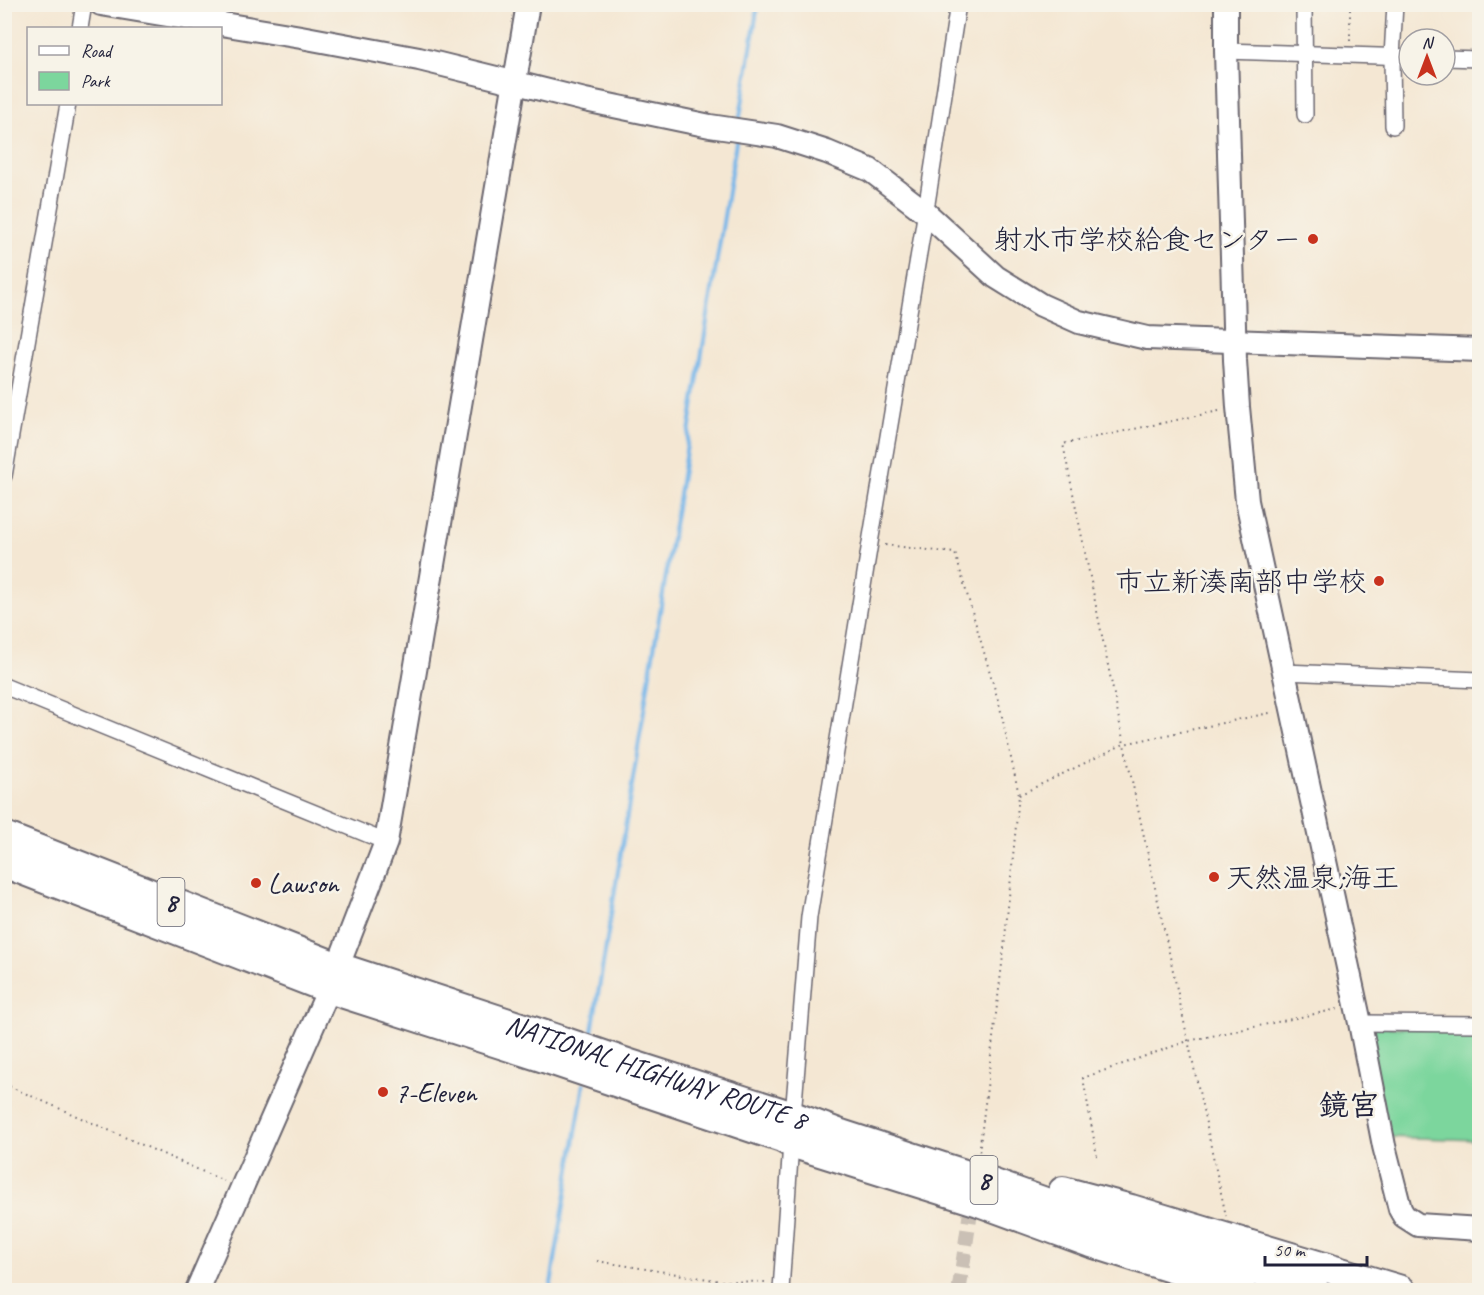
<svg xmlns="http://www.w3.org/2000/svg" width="1484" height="1295" font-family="Caveat,'Klee One',sans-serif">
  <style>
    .green { fill: #7cd69d; stroke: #4f7c6c; stroke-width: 1.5 }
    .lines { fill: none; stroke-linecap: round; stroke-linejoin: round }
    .stream { stroke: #75b6e9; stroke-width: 4 }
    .street-tunnel { stroke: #cac0b5; stroke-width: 15; stroke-dasharray: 15 8; stroke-linecap: butt }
    .street-casing { stroke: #6c6770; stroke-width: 18 }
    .secondary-casing { stroke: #6c6770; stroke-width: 26 }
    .highway-casing { stroke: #6c6770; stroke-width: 32 }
    .path { stroke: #6c6770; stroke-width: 2; stroke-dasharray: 1.5 4.5; stroke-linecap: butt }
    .street { stroke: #fff; stroke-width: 15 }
    .secondary { stroke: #fff; stroke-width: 22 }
    .highway { stroke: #fff; stroke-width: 28 }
    .poi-dot { fill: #c8321e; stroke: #f7f3e8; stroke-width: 2 }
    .labels { text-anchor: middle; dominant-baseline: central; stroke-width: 5; stroke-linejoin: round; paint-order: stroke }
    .shield { fill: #f7f3e8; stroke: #62616f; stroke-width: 1.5 }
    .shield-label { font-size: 27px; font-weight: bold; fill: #22223b }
    .poi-label { font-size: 28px; fill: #22223b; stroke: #f7f3e8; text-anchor: start }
    .street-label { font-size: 28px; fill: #22223b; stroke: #f7f3e8 }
    .neighbourhood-label { font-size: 30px; font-weight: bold; fill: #22223b; stroke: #f7f3e8 }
  </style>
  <rect width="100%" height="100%" fill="#f7f3e8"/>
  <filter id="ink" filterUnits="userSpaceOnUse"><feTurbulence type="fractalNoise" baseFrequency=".0167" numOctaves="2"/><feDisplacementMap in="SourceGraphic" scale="12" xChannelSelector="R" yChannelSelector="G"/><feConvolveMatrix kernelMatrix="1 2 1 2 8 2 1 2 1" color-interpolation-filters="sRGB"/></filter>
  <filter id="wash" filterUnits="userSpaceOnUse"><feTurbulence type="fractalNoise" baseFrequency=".008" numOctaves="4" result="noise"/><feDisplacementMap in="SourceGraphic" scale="24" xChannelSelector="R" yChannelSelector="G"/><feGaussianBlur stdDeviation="1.35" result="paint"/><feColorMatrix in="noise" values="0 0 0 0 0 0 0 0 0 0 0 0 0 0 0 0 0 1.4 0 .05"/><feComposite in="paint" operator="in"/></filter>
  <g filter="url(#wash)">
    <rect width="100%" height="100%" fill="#f4e7d3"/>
    <!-- green -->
    <polygon class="green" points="1365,1027 1479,1029 1479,1140 1386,1137"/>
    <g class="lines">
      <!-- stream -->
      <g class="stream">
        <polyline points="739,123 758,4"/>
        <polyline points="591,1038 737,136"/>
        <polyline points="550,1290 584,1084"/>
      </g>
    </g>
  </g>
  <g filter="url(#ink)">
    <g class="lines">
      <!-- street-tunnel -->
      <polyline class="street-tunnel" points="959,1290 979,1153"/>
      <defs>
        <g id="street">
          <polyline points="1304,4 1305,115"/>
          <polyline points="80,28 84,4"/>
          <polyline points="1226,51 1409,57"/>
          <polyline points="1445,58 1480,59"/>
          <polyline points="1393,126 1392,57 1395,4"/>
          <polyline points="4,476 68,104"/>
          <polyline points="1284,672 1480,680"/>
          <polyline points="4,686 386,842"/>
          <polyline points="1360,1023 1480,1024"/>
          <polyline points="793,1116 809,917 870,543 923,229 958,4"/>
          <polyline points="781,1290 791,1143"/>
        </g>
        <g id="secondary">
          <polyline points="101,4 301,37 419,59 585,100 710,126 777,136 827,152 870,170 925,212 996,277 1041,305 1079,322 1147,338 1480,350"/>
          <polyline points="1226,4 1226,51 1235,360 1238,407 1247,501 1360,1023 1384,1146 1400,1209 1404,1216 1418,1225 1480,1229"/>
          <polyline points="197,1290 329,989 386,842 528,4"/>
        </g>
        <g id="highway">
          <path id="s1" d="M4 836 338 967 548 1036 630 1064 793 1116 841 1134 986 1181 1099 1221 1315 1290"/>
          <polyline points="4,863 329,989 541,1057 782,1138 791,1143 979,1202 1091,1243 1241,1290"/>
          <polyline points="1063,1191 1131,1209 1401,1290"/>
        </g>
      </defs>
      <!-- street casing -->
      <use href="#street" class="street-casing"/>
      <!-- secondary casing -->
      <use href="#secondary" class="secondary-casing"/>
      <!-- highway casing -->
      <use href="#highway" class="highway-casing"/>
      <!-- path -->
      <g class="path">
        <polyline points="1350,41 1350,4"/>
        <polyline points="1219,411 1063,444 1124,744 1226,1216"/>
        <polyline points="885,545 955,553 1000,707 1019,795 1004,948 979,1153"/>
        <polyline points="1019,795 1124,744 1274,712"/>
        <polyline points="4,1084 224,1181"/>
        <polyline points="1097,1156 1083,1078 1188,1041 1338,1009"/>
        <polyline points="597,1261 720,1281 768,1282"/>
      </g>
      <!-- street -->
      <use href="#street" class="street"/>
      <!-- secondary -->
      <use href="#secondary" class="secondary"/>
      <!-- highway -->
      <use href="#highway" class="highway"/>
    </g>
  </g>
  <!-- markers -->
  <g class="poi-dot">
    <circle cx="1313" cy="239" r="6"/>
    <circle cx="1379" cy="581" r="6"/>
    <circle cx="1214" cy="877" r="6"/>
    <circle cx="256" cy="883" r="6"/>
    <circle cx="383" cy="1092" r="6"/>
  </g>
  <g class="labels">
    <!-- shield labels -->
    <g class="shield">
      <rect x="157.5" y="878" width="27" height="48" rx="4.5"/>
      <rect x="970.5" y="1156" width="27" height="48" rx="4.5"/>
    </g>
    <g class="shield-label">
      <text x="171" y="902">8</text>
      <text x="984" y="1180">8</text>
    </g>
    <!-- poi labels -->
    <g class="poi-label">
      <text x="1301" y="239" text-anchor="end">射水市学校給食センター</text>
      <text x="1367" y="581" text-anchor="end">市立新湊南部中学校</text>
      <text x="1226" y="877">天然温泉;海王</text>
      <text x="268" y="883">Lawson</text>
      <text x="395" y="1092">7-Eleven</text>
    </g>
    <!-- street labels -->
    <g class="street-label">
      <text stroke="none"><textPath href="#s1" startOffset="694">NATIONAL HIGHWAY ROUTE 8</textPath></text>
    </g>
    <!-- neighbourhood labels -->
    <g class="neighbourhood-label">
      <text x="1349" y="1105">鏡宮</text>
    </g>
  </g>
  <!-- margin -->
  <rect width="1484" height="1295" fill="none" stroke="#f7f3e8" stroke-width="24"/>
  <!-- legend -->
  <rect x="27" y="27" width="195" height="78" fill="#f7f3e8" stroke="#a29fa3" stroke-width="1.5"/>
  <rect x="39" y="46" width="30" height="9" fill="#ffffff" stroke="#a29fa3" stroke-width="1.5"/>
  <text x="81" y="57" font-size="18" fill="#22223b">Road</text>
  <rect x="39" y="72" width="30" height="18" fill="#7cd69d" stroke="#a29fa3" stroke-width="1.5"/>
  <text x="81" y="87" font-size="18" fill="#22223b">Park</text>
  <!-- north arrow -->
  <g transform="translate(1427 57)"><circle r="28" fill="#f7f3e8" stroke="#a29fa3" stroke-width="1.5"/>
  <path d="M0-4.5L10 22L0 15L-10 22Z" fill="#c8321e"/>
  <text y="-9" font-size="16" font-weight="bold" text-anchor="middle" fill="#22223b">N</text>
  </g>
  <!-- scale -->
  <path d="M1265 1256v9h102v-9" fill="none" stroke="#22223b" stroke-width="3"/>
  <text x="1274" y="1256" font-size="18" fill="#22223b" stroke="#f7f3e8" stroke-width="4.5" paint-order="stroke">50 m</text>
</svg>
